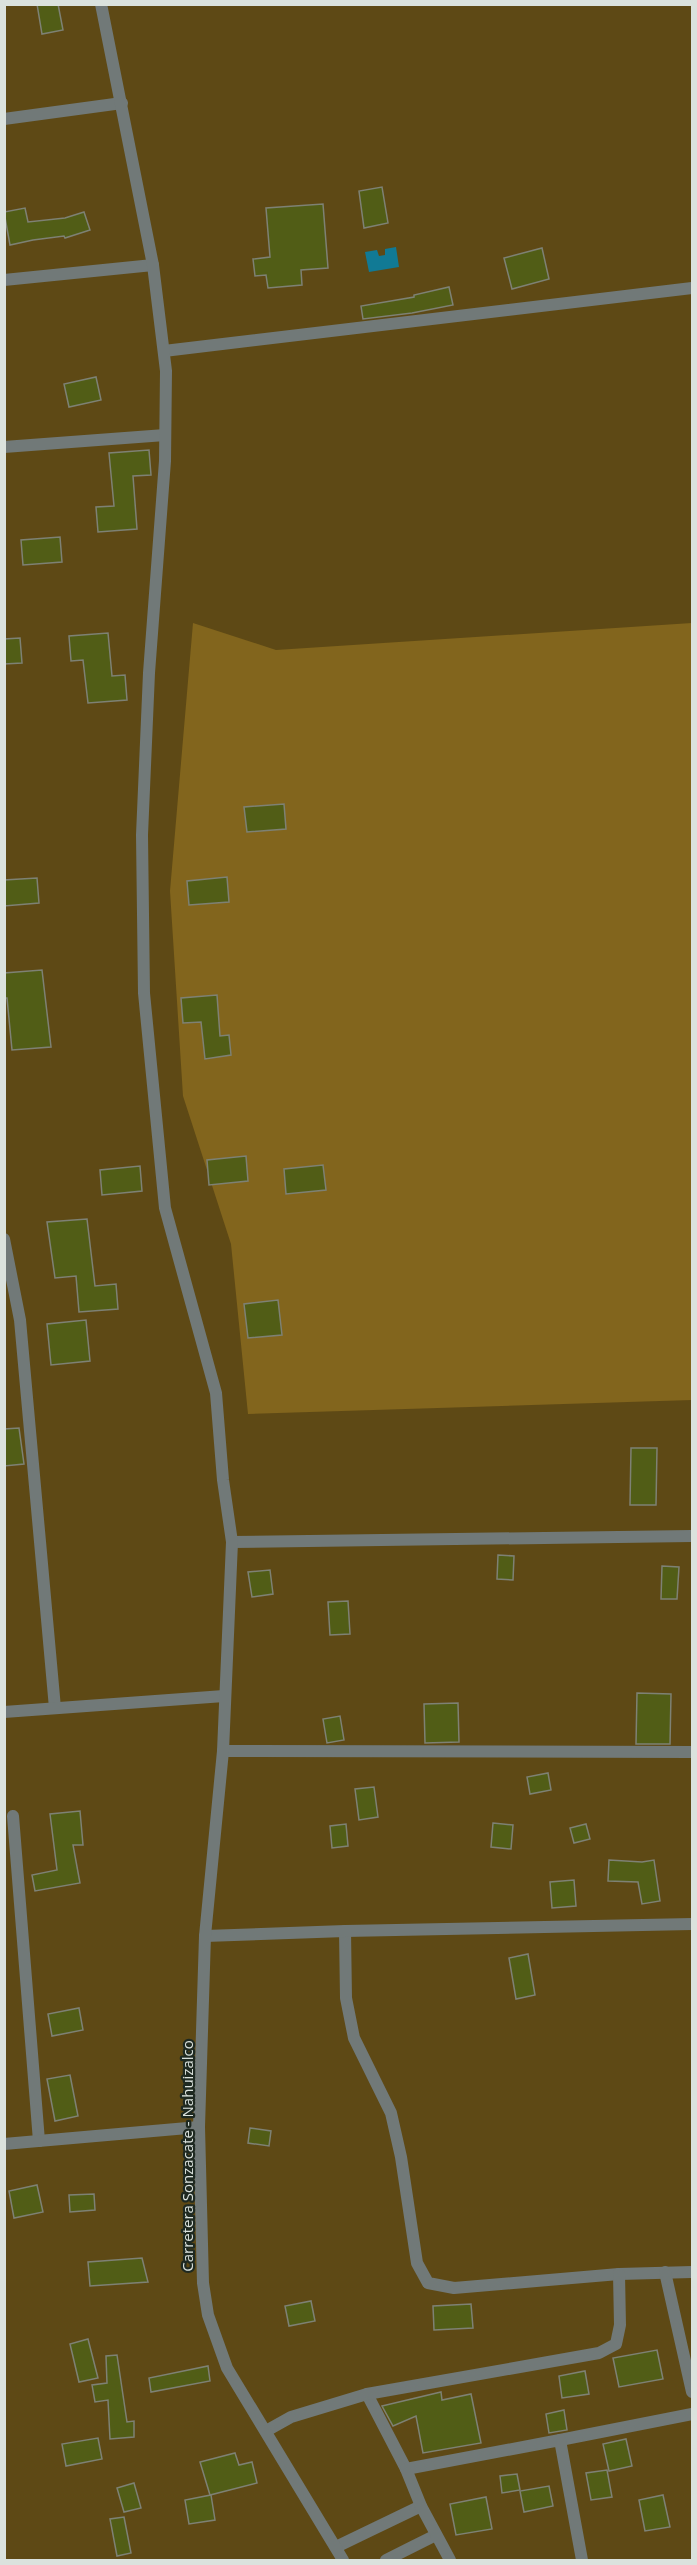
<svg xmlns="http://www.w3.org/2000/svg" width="697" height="2565" font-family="'Open Sans',sans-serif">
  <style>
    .green { fill: #5e4915 }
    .forest { fill: #82651d }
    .water { fill: #117a95 }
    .building { fill: #515d16; stroke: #7e8174; stroke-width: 1.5 }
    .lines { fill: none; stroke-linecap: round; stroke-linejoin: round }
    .minor { stroke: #717978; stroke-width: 12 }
    .tertiary { stroke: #717978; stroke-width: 12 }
    .labels { text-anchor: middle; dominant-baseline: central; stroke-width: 4.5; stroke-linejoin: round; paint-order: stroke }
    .street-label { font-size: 15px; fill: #dbe2dd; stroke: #1e2921 }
  </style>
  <rect width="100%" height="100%" fill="#28332b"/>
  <!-- green -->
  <rect class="green" x="5" y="5" width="687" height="2555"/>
  <!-- forest -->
  <polygon class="forest" points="193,623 276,650 692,623 692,1400 248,1414 231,1244 183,1096 170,891"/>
  <!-- water -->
  <polygon class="water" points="396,247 399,267 369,272 365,252 377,250 379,256 385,255 385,249"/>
  <!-- building -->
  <g class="building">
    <polygon points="37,4 58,4 63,30 42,34"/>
    <polygon points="382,187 388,223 364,228 359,191"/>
    <polygon points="323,204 328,268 301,270 302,285 268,288 266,275 255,276 253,259 270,257 266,208"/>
    <polygon points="25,208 28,222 65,218 84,212 90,230 65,238 64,236 33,240 10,245 4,212"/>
    <polygon points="542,248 549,279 512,289 504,258"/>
    <polygon points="449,287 453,305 412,313 363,319 361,306 414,297 414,295"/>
    <polygon points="96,377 101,400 69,407 64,384"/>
    <polygon points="149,450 151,475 133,476 137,529 98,532 96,507 114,506 109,453"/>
    <polygon points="60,537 62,562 23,565 21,540"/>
    <polygon points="108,633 112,676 125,675 127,700 88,703 83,660 71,661 69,636"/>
    <polygon points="20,638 22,663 4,664 4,639"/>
    <polygon points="284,804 286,829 247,832 244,807"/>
    <polygon points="227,877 229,902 189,905 187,881"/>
    <polygon points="37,878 39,903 4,906 4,880"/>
    <polygon points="42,970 51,1047 12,1050 7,998 4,998 4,973"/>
    <polygon points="217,995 220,1036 229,1035 231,1055 205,1059 201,1022 183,1023 181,998"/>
    <polygon points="246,1156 248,1181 209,1185 207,1160"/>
    <polygon points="323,1165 326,1190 286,1194 284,1169"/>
    <polygon points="140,1166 142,1191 102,1195 100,1170"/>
    <polygon points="87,1219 95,1286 116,1284 118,1309 79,1312 76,1276 55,1278 47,1222"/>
    <polygon points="278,1300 282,1335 248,1338 244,1304"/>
    <polygon points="86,1320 90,1361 51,1365 47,1324"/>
    <polygon points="19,1428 24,1464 4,1466 4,1429"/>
    <polygon points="631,1448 657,1448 656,1505 630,1505"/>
    <polygon points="498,1555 514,1556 513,1580 497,1579"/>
    <polygon points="662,1566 679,1567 677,1599 661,1599"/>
    <polygon points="270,1570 273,1594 252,1597 248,1572"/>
    <polygon points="348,1601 350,1634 330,1635 328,1602"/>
    <polygon points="637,1693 671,1694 670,1744 636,1744"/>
    <polygon points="458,1703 459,1742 425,1743 424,1704"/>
    <polygon points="340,1716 344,1740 327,1743 323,1719"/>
    <polygon points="548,1773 551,1790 530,1794 527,1777"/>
    <polygon points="374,1787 378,1817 359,1820 355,1789"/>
    <polygon points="80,1811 83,1845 73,1845 80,1883 35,1891 32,1875 57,1870 50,1814"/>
    <polygon points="493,1823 513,1825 511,1849 491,1847"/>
    <polygon points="346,1824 348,1846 332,1848 330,1826"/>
    <polygon points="586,1824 590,1839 574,1843 570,1828"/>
    <polygon points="609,1860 642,1862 654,1860 660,1901 642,1904 638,1882 608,1881"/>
    <polygon points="574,1880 576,1906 552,1908 550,1882"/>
    <polygon points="528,1954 535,1995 516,1999 509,1958"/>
    <polygon points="79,2008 83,2030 52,2036 48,2014"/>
    <polygon points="70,2075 78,2116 55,2121 47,2079"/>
    <polygon points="250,2128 271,2131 269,2146 248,2143"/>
    <polygon points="37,2185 43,2212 14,2218 9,2191"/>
    <polygon points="94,2194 95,2210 70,2212 69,2195"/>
    <polygon points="142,2258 148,2282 90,2286 88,2262"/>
    <polygon points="311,2301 315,2321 289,2326 285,2306"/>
    <polygon points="471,2304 473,2328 434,2330 433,2306"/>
    <polygon points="88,2339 98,2378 79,2382 70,2344"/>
    <polygon points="657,2350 663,2379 619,2387 613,2358"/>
    <polygon points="117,2355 127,2422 134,2421 134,2437 110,2439 108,2400 95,2402 92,2385 107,2383 106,2356"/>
    <polygon points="208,2366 210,2381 151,2392 149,2378"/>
    <polygon points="585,2371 589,2394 562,2398 559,2376"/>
    <polygon points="441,2392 442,2400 471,2394 481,2443 423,2453 416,2416 393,2426 382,2406"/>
    <polygon points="564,2410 567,2430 549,2433 546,2414"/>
    <polygon points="98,2438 102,2459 66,2466 62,2444"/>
    <polygon points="626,2439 632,2466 609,2471 603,2444"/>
    <polygon points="235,2453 239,2465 252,2462 257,2483 210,2495 200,2462"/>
    <polygon points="607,2470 612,2497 591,2500 586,2473"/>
    <polygon points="517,2474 520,2490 502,2493 500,2476"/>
    <polygon points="134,2483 141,2508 124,2512 117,2488"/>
    <polygon points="549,2486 553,2506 524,2512 520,2491"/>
    <polygon points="211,2495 215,2520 189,2524 185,2500"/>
    <polygon points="663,2495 670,2527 645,2531 639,2500"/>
    <polygon points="486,2497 492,2529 456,2535 450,2504"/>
    <polygon points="124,2517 131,2553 117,2556 110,2519"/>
  </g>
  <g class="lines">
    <!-- minor -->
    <g class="minor">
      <polyline points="4,119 122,103"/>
      <polyline points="4,280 153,265"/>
      <polyline points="164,351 692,288"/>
      <polyline points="4,447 165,435"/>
      <polyline points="4,1239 20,1320 55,1708"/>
      <polyline points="232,1542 692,1536"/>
      <polyline points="4,1712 224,1696"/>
      <polyline points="223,1751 692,1752"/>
      <polyline points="13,1816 39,2141"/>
      <polyline points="345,1931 346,1998 354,2038 391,2113 401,2157 417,2263 428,2283 454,2288 619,2274 692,2272"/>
      <polyline points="205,1936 345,1931 692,1924"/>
      <polyline points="4,2144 199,2127"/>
      <polyline points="665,2272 692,2392"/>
      <polyline points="367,2394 406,2469"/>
      <polyline points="266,2431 291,2417 367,2394 599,2353 616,2344 620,2325 619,2274"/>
      <polyline points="560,2440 692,2414"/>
      <polyline points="336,2547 421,2506"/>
      <polyline points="386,2560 436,2535"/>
      <polyline points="450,2560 421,2506 406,2469 560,2440 582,2560"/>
    </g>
    <!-- tertiary -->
    <polyline class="tertiary" points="101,4 153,265 166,371 165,461 149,673 142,835 144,993 165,1208 216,1393 223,1480 232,1542 223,1751 205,1936 199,2127 203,2283 208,2315 227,2368 343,2560"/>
  </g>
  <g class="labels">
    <!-- street labels -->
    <g class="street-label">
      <text transform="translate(187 2156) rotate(-90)">Carretera Sonzacate - Nahuizalco</text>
    </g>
  </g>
  <!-- border -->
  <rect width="697" height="2565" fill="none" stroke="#dbe2dd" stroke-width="12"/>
</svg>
